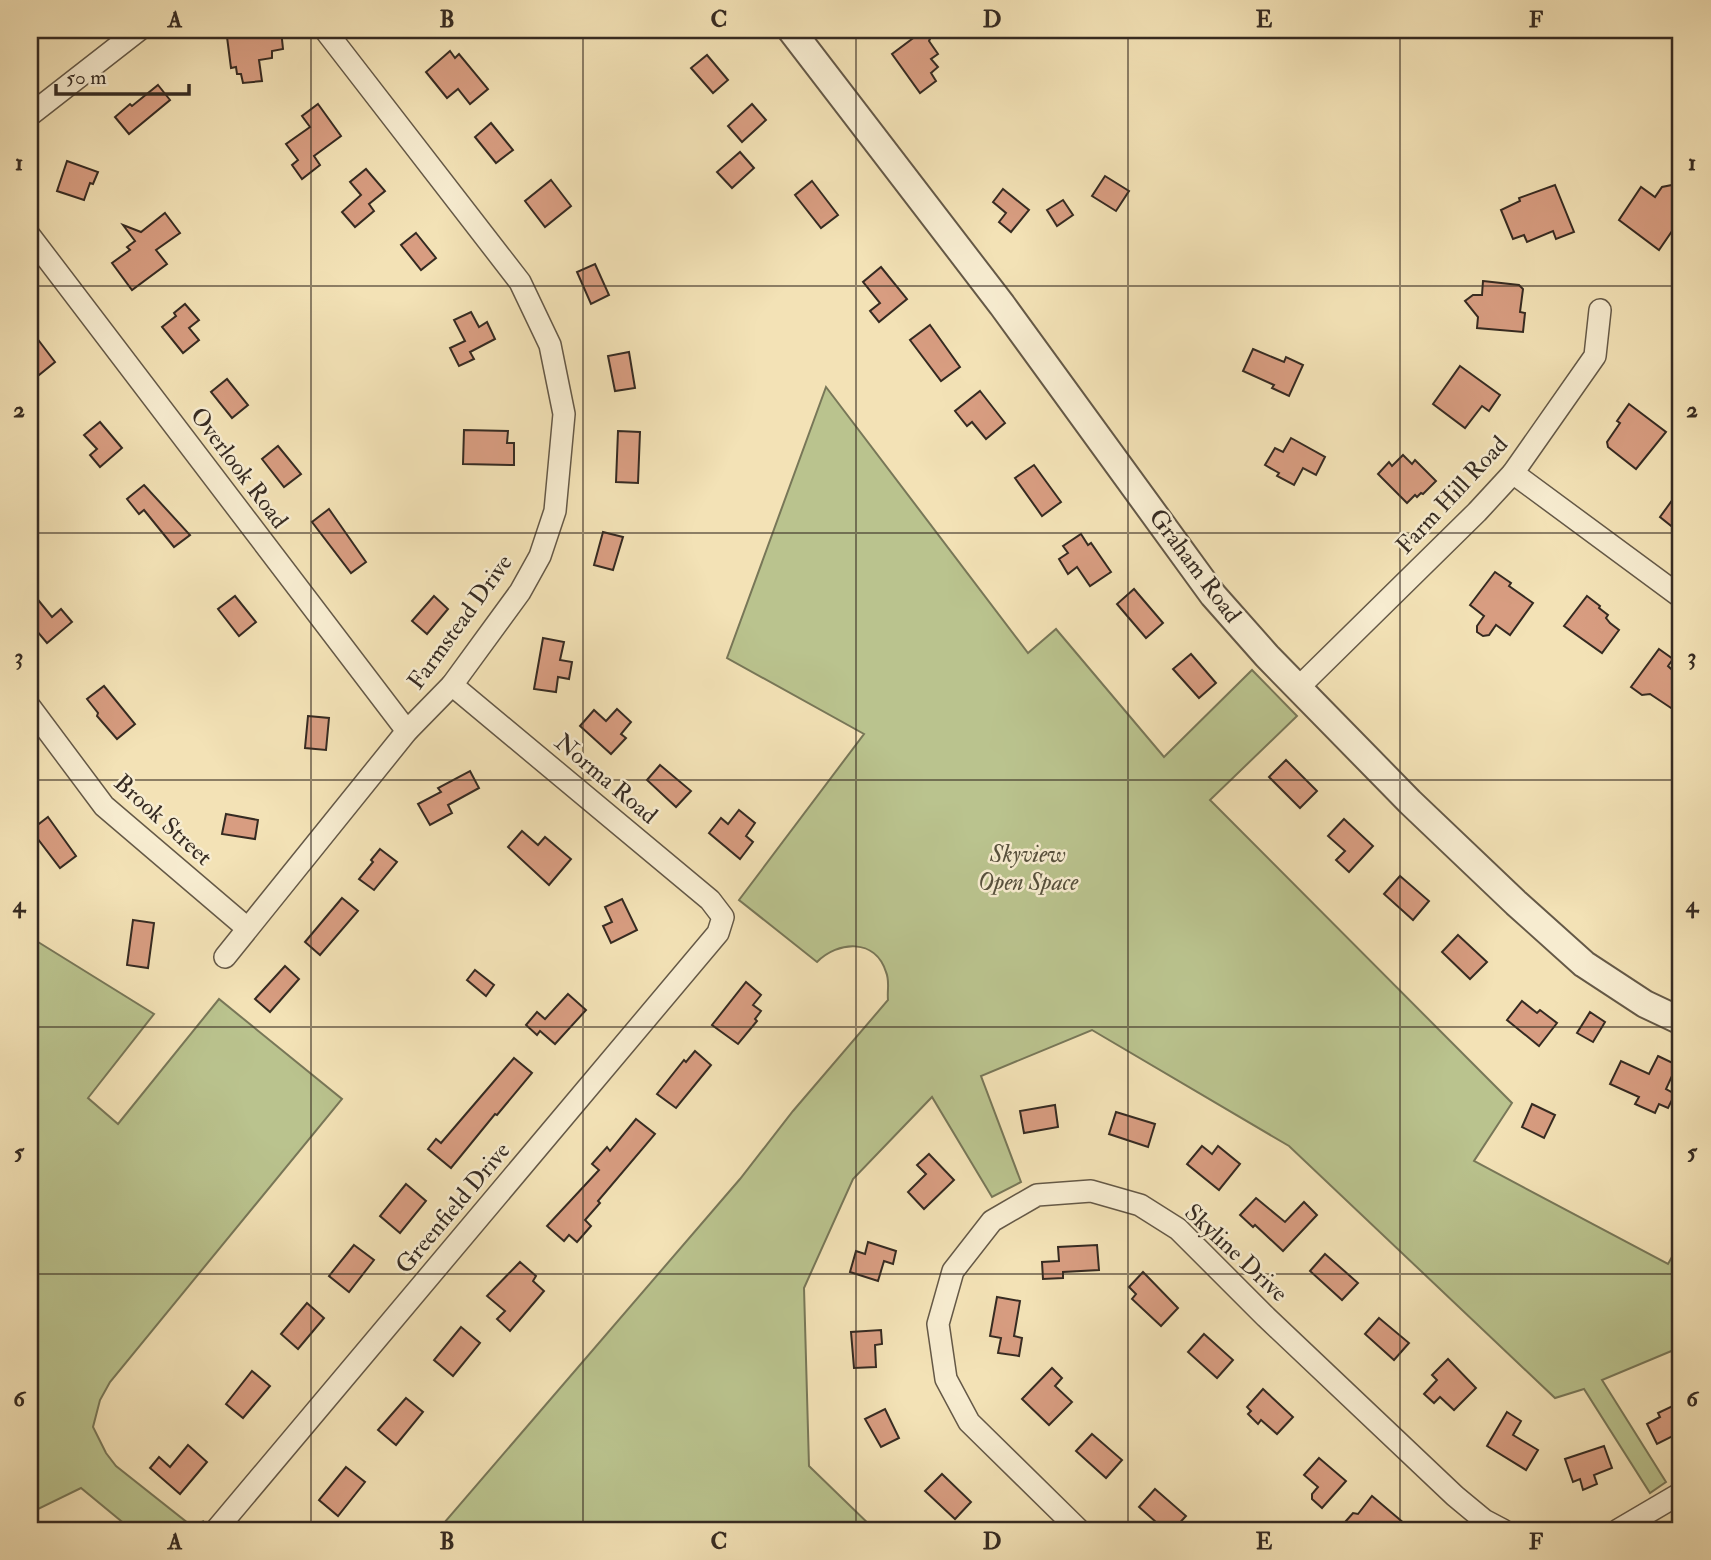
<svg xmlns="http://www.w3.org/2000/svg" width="1711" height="1560" font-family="'IM FELL Double Pica',serif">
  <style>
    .green { fill: #bac38e; stroke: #787758; stroke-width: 2 }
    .building { fill: #d89d81; stroke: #362b22; stroke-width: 2 }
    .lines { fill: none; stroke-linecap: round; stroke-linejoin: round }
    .minor-casing { stroke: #655947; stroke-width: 24 }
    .tertiary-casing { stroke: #655947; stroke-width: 30 }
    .minor { stroke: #f7ecd0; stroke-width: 21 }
    .tertiary { stroke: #f7ecd0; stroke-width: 26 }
    .grid { fill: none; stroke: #362b22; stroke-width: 2; stroke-opacity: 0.55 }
    .labels { text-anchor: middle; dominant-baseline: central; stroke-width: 5; stroke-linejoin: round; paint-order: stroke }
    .street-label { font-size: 24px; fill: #362b22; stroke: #f7ecd0 }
    .park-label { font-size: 24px; font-style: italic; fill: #57513d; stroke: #f7ecd0 }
    .neatline { fill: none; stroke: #362b22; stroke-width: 2.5 }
    .grid-label { font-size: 23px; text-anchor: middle; font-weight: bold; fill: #362b22 }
  </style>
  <rect width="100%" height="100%" fill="#f3e2b6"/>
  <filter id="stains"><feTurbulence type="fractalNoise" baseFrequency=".00286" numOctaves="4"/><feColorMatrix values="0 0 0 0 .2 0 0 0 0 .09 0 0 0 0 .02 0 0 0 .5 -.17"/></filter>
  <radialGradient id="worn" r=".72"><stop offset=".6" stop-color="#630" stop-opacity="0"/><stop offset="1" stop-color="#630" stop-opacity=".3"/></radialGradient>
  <!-- green -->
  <g class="green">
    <path d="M826 387 1028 653 1056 629 1164 757 1252 670 1297 716 1210 800 1512 1103 1474 1161 1668 1264 1681 1241V1347L1602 1380 1666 1482 1650 1493 1584 1389 1555 1398 1289 1146 1092 1030 981 1076 1021 1182 992 1197 932 1097 853 1179 804 1288 809 1466 875 1530H438L740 1179 793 1111 888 1000C887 990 890 981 886 972 875 938 838 941 817 962L739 900 864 734 727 658Z"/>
    <polygon points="30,937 154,1014 88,1098 118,1124 219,999 342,1099 110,1382 100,1400 93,1427 106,1453 116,1466 188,1523 195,1525 204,1521 196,1530 132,1530 81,1488 30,1513"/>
  </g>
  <!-- building -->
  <g class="building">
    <polygon points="281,30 283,49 272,51 272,58 259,60 262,81 243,83 241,74 237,74 236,67 231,68 227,37"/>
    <polygon points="924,30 934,30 929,41 938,54 931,59 938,67 931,73 936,81 920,93 892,54"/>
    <polygon points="450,51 455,58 459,54 488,89 470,104 458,89 447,98 426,72"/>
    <polygon points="707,55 728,80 713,93 691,68"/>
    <polygon points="158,85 170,100 129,134 115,117 130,104 132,106"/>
    <polygon points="318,104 341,136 314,156 320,165 302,179 292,165 298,160 286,144 310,127 302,116"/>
    <polygon points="752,104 766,120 742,142 728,126"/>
    <polygon points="491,123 513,150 496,163 475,137"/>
    <polygon points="740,152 754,168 732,188 717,172"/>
    <polygon points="67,161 98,172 93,184 90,183 84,200 57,191"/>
    <polygon points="366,169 385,191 369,204 374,211 355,227 342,212 361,195 350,182"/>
    <polygon points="1105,176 1129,191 1116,211 1092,196"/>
    <polygon points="551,180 571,206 545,227 525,201"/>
    <polygon points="812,181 838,215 821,228 795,195"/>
    <polygon points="1555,185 1574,232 1556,239 1553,231 1527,242 1524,235 1513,239 1501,210 1520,201 1519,198"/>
    <polygon points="1672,185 1676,207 1681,210 1681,218 1659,250 1619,220 1641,187 1655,197 1662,187"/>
    <polygon points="1003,189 1029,210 1011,232 999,222 1006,213 993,202"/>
    <polygon points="1063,200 1073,215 1057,226 1047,210"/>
    <polygon points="165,213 180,233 156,250 167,264 132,290 112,263 130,250 127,247 135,241 123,225 141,232"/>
    <polygon points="416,233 436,258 421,270 401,245"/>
    <polygon points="595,264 609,295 591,304 577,272"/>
    <polygon points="881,267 907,299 879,322 870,311 880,303 863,282"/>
    <polygon points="1483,281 1519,285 1523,289 1520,312 1525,313 1523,332 1477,328 1478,317 1465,301 1473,295 1482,295"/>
    <polygon points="185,304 199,320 189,328 199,340 183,353 162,327 176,316 174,313"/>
    <polygon points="471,312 479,327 487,322 495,339 470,352 474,359 459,366 450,348 465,341 454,320"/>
    <polygon points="930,325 960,367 941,381 910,340"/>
    <polygon points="30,329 55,362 39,375 30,363"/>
    <polygon points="1253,349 1284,362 1286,357 1303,365 1289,396 1272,388 1274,385 1243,371"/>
    <polygon points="629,352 635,388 615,391 608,356"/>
    <polygon points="1460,366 1500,395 1489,411 1482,406 1465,428 1433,404"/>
    <polygon points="227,379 248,405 232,418 211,392"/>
    <polygon points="980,391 1005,423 986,439 972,422 967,426 955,411"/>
    <polygon points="1629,404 1666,432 1636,469 1608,447 1607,442 1620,423 1617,421"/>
    <polygon points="100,422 122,448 100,467 90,455 97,449 84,435"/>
    <polygon points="464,430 508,431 507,443 514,443 514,465 463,464"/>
    <polygon points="618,431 640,432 638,483 616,482"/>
    <polygon points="1291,438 1325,457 1316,475 1303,468 1294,485 1277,476 1279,473 1265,465 1275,448 1283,452"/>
    <polygon points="278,446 301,474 284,487 262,459"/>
    <polygon points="1403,455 1412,464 1415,460 1436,481 1423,494 1421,493 1417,497 1415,495 1407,503 1378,474 1389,462 1392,466"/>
    <polygon points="1034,465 1061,502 1042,516 1015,478"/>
    <polygon points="144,485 190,535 174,547 144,510 139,514 127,499"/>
    <polygon points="1681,488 1681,521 1675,529 1660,517"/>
    <polygon points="329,509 366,562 351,573 312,522"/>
    <polygon points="603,532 623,537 613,570 594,565"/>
    <polygon points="1081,534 1088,545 1091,543 1111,572 1090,586 1077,567 1068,574 1059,559 1068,553 1063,546"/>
    <polygon points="1495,572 1511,583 1509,586 1533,603 1510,635 1496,625 1489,635 1483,636 1477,632 1477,626 1484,616 1470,605"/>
    <polygon points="1134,589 1163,623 1146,638 1117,604"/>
    <polygon points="30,590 52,617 61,609 72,622 47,643 30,623"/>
    <polygon points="235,596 256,622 239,636 218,609"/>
    <polygon points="434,596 448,609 427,634 412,621"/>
    <polygon points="1587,596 1600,606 1599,608 1608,615 1606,618 1610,623 1619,630 1602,653 1564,626"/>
    <polygon points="543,638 564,642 560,660 572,662 569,679 558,677 556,692 534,689"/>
    <polygon points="1659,649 1673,659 1668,666 1681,678 1681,694 1671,708 1650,694 1642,695 1631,687"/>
    <polygon points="1191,654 1216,683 1199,698 1173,669"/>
    <polygon points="104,686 135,724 117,739 97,716 98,713 87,699"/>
    <polygon points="617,709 631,722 621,734 626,738 611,754 580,726 594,710 606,721"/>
    <polygon points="308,716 329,718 326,750 305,748"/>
    <polygon points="1286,760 1317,791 1300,808 1269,777"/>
    <polygon points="660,765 691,791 676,807 647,780"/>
    <polygon points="470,771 479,788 448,805 452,813 430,825 418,804 441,792 438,788"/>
    <polygon points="739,810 755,823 746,836 753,842 740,859 709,833 721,818 728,824"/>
    <polygon points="226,814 258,820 255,839 222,834"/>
    <polygon points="48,817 76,856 60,868 31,830"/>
    <polygon points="1344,819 1373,846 1349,872 1336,860 1345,851 1328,836"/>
    <polygon points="522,831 538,845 545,837 571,859 549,885 508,847"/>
    <polygon points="380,849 397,862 374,890 359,879 373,862 371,860"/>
    <polygon points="1400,876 1429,901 1413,920 1384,894"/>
    <polygon points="342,898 358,911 320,955 305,942"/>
    <polygon points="622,899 637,930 611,943 603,926 612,922 605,907"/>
    <polygon points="133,920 154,923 148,968 127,965"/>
    <polygon points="1458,935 1487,962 1470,979 1442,952"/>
    <polygon points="285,966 299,979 270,1012 255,999"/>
    <polygon points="475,970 494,985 486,996 467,980"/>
    <polygon points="746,982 761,995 753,1005 761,1011 755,1019 757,1021 738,1044 712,1025"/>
    <polygon points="568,994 586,1010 555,1044 540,1031 537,1035 526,1025 537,1012 545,1019"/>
    <polygon points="1522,1001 1537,1013 1540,1010 1557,1023 1539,1046 1507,1020"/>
    <polygon points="1590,1012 1605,1022 1593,1042 1577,1033"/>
    <polygon points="695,1051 711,1065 676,1108 657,1094 684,1060 686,1062"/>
    <polygon points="1658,1056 1677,1065 1666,1089 1675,1094 1668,1108 1659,1104 1655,1113 1635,1104 1639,1097 1610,1084 1621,1061 1649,1074"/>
    <polygon points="514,1058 532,1073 497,1115 495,1114 451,1168 428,1149 436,1139 441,1143"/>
    <polygon points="1532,1104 1555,1115 1544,1138 1522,1127"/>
    <polygon points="1055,1105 1058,1127 1024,1133 1020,1111"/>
    <polygon points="1116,1112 1155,1124 1148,1147 1109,1134"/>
    <polygon points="636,1119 655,1134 598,1201 600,1203 585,1220 591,1226 577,1242 569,1235 564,1241 547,1226 599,1170 592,1164 607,1147 610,1151"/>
    <polygon points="1202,1146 1212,1154 1218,1146 1240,1164 1219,1190 1187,1164"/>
    <polygon points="929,1154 954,1180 924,1209 908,1192 926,1174 917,1165"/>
    <polygon points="406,1184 426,1201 400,1233 380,1216"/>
    <polygon points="1256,1198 1285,1222 1304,1202 1317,1215 1283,1251 1255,1225 1253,1227 1240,1215"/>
    <polygon points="868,1242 896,1251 893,1264 884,1261 878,1281 850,1272 856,1251 865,1254"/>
    <polygon points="354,1245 374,1260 349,1292 329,1276"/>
    <polygon points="1097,1245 1099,1270 1063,1272 1063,1278 1043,1279 1042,1262 1059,1261 1058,1247"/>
    <polygon points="1325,1254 1358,1283 1342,1300 1310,1271"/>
    <polygon points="520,1262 536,1276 533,1281 544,1291 510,1331 497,1319 505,1311 487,1296"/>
    <polygon points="1143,1272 1178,1308 1161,1326 1132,1299 1136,1294 1129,1287"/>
    <polygon points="997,1297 1020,1301 1014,1336 1022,1338 1019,1356 998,1353 1001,1338 990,1336"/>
    <polygon points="307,1303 324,1318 298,1349 281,1334"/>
    <polygon points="1379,1318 1409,1343 1394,1360 1365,1334"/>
    <polygon points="461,1327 480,1343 453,1376 434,1360"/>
    <polygon points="881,1330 882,1344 875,1345 876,1367 854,1368 851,1332"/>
    <polygon points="1204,1334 1233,1360 1217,1378 1188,1352"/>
    <polygon points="1448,1359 1476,1388 1454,1410 1440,1397 1434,1403 1424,1394 1437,1380 1432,1375"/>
    <polygon points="1052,1368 1062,1378 1055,1386 1072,1402 1049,1425 1022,1399"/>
    <polygon points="252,1371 270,1386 243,1418 226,1404"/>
    <polygon points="1263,1389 1293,1417 1277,1434 1261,1420 1258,1424 1248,1414 1251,1411 1247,1407"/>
    <polygon points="406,1398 423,1412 396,1445 378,1430"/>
    <polygon points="1681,1402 1681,1432 1657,1444 1647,1424 1660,1417 1658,1413"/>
    <polygon points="885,1409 899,1438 881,1447 865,1419"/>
    <polygon points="1507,1412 1521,1421 1513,1435 1538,1450 1526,1470 1487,1446"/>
    <polygon points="1092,1434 1122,1460 1106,1478 1076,1451"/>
    <polygon points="188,1445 207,1462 180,1494 150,1468 159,1457 170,1467"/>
    <polygon points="1604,1446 1612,1468 1594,1475 1597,1484 1583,1490 1580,1479 1573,1482 1565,1459"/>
    <polygon points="1319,1458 1346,1481 1322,1508 1312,1499 1312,1494 1318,1487 1304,1475"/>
    <polygon points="346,1467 365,1482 338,1516 319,1500"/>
    <polygon points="942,1474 971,1502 955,1519 925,1491"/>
    <polygon points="1155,1489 1186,1516 1173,1530 1165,1530 1139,1507"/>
    <polygon points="1372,1496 1412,1530 1375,1530 1366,1522 1357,1530 1346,1521 1353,1513 1358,1514"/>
  </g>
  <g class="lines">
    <defs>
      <g id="minor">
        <polyline points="30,115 139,30"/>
        <polyline points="30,236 407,731"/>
        <polyline points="1513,473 1681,597"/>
        <polyline points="1298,688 1477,512 1513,473 1595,356 1600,310"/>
        <polyline points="30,707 104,806 247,928"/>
        <polyline points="225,957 407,731 452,685 520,592 540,556 555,511 564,414 550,345 520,282 325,30"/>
        <polyline points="216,1530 718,933 723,917 710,900 452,685"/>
        <polyline points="1079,1530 969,1422 946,1379 938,1324 953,1271 992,1221 1037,1195 1091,1191 1140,1205 1178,1229 1266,1317 1455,1496 1484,1520 1503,1530"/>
        <polyline points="1618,1530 1681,1493"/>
      </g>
      <polyline id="tertiary" points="791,30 1002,305 1213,595 1267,656 1410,802 1516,903 1584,964 1645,1004 1681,1021"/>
    </defs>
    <!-- minor casing -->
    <use href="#minor" class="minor-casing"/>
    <!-- tertiary casing -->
    <use href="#tertiary" class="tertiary-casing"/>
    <!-- minor -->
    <use href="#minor" class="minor"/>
    <!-- tertiary -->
    <use href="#tertiary" class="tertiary"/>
  </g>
  <!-- grid -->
  <path class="grid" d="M311 30V1530M583 30V1530M856 30V1530M1128 30V1530M1400 30V1530M30 286H1681M30 533H1681M30 780H1681M30 1027H1681M30 1274H1681"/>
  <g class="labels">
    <!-- street labels -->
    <g class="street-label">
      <text transform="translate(239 468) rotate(53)">Overlook Road</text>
      <text transform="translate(1452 495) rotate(-47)">Farm Hill Road</text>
      <text transform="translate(1195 566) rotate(53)">Graham Road</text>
      <text transform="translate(460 622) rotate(-54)">Farmstead Drive</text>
      <text transform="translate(606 779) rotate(40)">Norma Road</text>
      <text transform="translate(163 820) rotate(42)">Brook Street</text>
      <text transform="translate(453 1208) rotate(-50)">Greenfield Drive</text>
      <text transform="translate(1236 1253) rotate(43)">Skyline Drive</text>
    </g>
    <!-- park labels -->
    <g class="park-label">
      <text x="1028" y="854">Skyview<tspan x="1028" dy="28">Open Space</tspan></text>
    </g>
  </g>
  <!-- margin -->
  <rect width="1711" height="1560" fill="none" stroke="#f3e2b6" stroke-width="77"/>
  <!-- scale -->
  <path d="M56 84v10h133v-10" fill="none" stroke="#362b22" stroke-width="3.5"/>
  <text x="66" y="84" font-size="21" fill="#362b22" stroke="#f7ecd0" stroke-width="5" paint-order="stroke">50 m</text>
  <rect x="38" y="38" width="1634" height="1484" class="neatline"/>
  <g class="grid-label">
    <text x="175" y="27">A</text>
    <text x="447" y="27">B</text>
    <text x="719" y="27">C</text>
    <text x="992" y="27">D</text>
    <text x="1264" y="27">E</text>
    <text x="1536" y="27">F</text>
    <text x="19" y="170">1</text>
    <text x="1692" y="170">1</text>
    <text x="19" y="417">2</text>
    <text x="1692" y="417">2</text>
    <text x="19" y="664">3</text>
    <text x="1692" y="664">3</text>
    <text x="19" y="912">4</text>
    <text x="1692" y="912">4</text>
    <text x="19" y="1159">5</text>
    <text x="1692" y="1159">5</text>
    <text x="19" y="1406">6</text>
    <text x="1692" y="1406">6</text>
    <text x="175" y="1549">A</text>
    <text x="447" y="1549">B</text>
    <text x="719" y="1549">C</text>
    <text x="992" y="1549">D</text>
    <text x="1264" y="1549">E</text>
    <text x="1536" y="1549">F</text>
  </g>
  <rect width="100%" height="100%" filter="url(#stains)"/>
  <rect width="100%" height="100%" fill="url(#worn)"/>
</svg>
